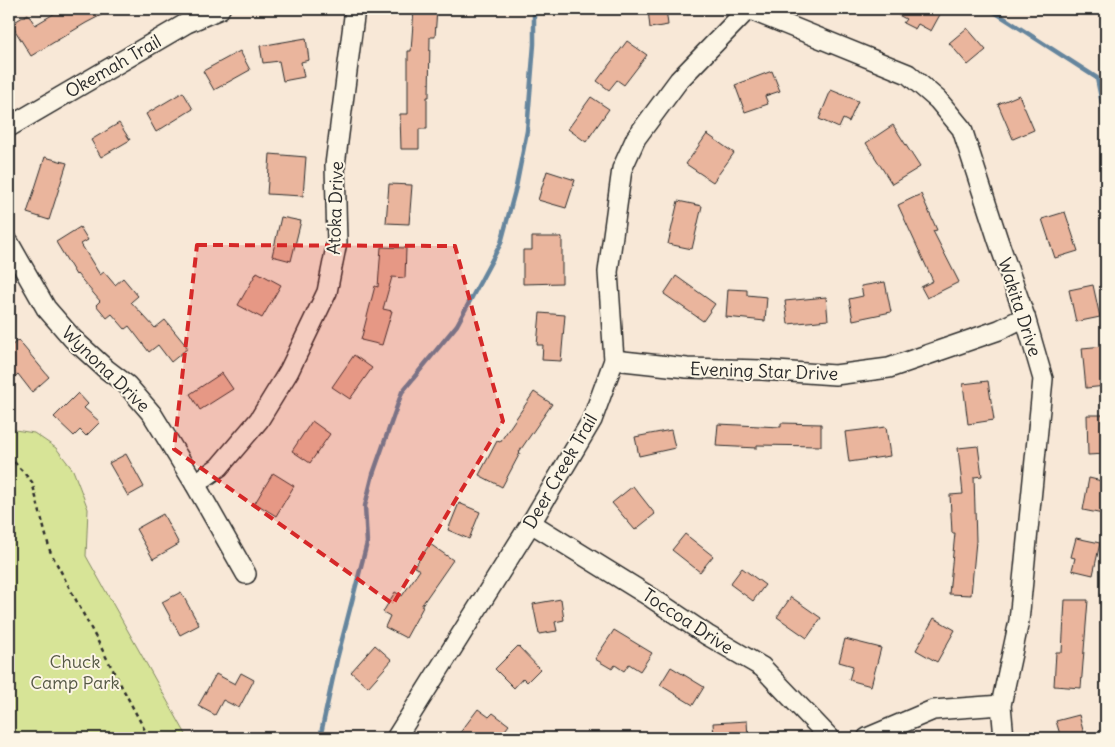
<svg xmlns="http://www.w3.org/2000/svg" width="1115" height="747" font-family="Delius,sans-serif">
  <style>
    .green { fill: #d7e497; stroke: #818861 }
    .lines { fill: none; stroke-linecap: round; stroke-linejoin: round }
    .stream { stroke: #65859d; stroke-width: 4.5 }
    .building { fill: #eab59d; stroke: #2b2b2b }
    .minor-casing { stroke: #2b2b2b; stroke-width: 22 }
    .path { stroke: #2b2b2b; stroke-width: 2.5; stroke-dasharray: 4 4; stroke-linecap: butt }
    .minor { stroke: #fcf5e5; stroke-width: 19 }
    .marked { fill: #d62828; fill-opacity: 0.2; stroke: #d62828; stroke-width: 4; stroke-dasharray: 10 6; stroke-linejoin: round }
    .labels { text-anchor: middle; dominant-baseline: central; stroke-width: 4; stroke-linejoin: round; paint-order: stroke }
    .street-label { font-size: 18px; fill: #2b2b2b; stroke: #fcf5e5 }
    .park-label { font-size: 18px; fill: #565946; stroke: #fcf5e5 }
  </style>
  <rect width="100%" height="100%" fill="#f8e8d7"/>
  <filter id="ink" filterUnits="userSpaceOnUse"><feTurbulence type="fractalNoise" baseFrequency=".02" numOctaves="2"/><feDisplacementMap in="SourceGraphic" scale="10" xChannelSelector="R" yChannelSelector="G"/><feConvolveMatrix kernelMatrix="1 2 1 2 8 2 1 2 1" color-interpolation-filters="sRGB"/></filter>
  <g filter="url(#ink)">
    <!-- green -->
    <polygon class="green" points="9,429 34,433 56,448 73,470 88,509 86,556 188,738 9,738"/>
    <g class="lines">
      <!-- stream -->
      <g class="stream">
        <polyline points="990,9 1097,78 1106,123"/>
        <polyline points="320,738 337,659 367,543 365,506 373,474 402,392 457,325 501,243 516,187 527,131 534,44 534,9"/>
      </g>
    </g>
    <!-- building -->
    <g class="building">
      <polygon points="62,9 113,9 86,23 31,56 11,24 28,14 35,25"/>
      <polygon points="414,9 437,9 435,37 430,37 429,97 427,97 427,129 419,129 419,149 401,149 400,114 408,114 408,51 411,51"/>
      <polygon points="648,9 666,9 668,25 650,28"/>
      <polygon points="887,9 943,9 931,31 918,24 915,29 903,23 906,19"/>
      <polygon points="967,28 986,50 968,65 949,43"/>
      <polygon points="306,38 309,60 301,62 304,77 283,81 279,61 263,63 260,46"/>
      <polygon points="627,41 647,55 624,85 617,80 609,90 597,81"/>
      <polygon points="240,51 250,70 214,90 203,71"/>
      <polygon points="772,71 780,91 765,96 768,104 745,112 735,85"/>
      <polygon points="831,90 858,101 849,122 843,119 839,128 819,119"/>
      <polygon points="183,92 193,109 156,132 146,114"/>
      <polygon points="1019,95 1034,130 1013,139 998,104"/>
      <polygon points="591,97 609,109 586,142 568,129"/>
      <polygon points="119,123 130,140 101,157 91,140"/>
      <polygon points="893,125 920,167 892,184 866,143"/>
      <polygon points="707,134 734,153 713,182 686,164"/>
      <polygon points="270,154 306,157 303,196 267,194"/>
      <polygon points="45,157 67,163 49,220 27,213"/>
      <polygon points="547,171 575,180 566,208 538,200"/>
      <polygon points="389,184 412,185 409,224 386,223"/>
      <polygon points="921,194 937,230 933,231 959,282 927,298 921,287 933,281 898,205"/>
      <polygon points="678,201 702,206 692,249 668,244"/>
      <polygon points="1065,212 1078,251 1055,258 1042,219"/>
      <polygon points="281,217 301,221 291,261 272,256"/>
      <polygon points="80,227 88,240 81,244 100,275 104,272 115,285 123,278 138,296 131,302 155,328 165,320 188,348 171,362 158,345 149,352 129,326 125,329 112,314 107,318 96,305 100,301 77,274 76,275 56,242"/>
      <polygon points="532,237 562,237 562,283 523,284 523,250 532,250"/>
      <polygon points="381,247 406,248 405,278 392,277 383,309 392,311 382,345 361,340 375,286 378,287"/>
      <polygon points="257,272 281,285 262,318 238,305"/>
      <polygon points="676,276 715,304 703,321 664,294"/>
      <polygon points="885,282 891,312 853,320 849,299 863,296 861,286"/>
      <polygon points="1093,285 1100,317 1076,322 1069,290"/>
      <polygon points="728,289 747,290 747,295 767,297 765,321 726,317"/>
      <polygon points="826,297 828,320 788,324 785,301"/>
      <polygon points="540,313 565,315 561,361 542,360 543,345 537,345"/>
      <polygon points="18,340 49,377 32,392 18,374 9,382 9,348"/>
      <polygon points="1104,346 1106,386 1086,388 1082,348"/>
      <polygon points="354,355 372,368 350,399 332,387"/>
      <polygon points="222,373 233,389 200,410 190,394"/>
      <polygon points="988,381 994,420 968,424 963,384"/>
      <polygon points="534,392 552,404 519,452 520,453 502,487 479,475 497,441 500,442"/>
      <polygon points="78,393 88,404 84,408 100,422 86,436 80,430 74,436 54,417"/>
      <polygon points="1087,415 1106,415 1106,454 1088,455"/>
      <polygon points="312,421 330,434 310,463 292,451"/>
      <polygon points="781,423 821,424 821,446 757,445 757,448 716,446 718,424 781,427"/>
      <polygon points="886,427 890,456 849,462 845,432"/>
      <polygon points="671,430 675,448 639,456 635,437"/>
      <polygon points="978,446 982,476 974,477 976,541 971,595 949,594 955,533 952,533 950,495 963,494 958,448"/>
      <polygon points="126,454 144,487 128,496 109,463"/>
      <polygon points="273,473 294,486 276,516 255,503"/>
      <polygon points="1089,478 1106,482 1106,497 1103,514 1083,510"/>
      <polygon points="633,486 655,514 635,530 612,503"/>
      <polygon points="459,503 480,512 469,539 448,530"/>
      <polygon points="163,514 179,544 153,559 136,529"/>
      <polygon points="685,534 713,556 700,572 672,550"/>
      <polygon points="1076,538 1100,543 1093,575 1072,570 1075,558 1071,557"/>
      <polygon points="430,544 453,560 421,606 423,607 406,638 385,627 390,616 383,612 395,592 402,596 420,570 414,567"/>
      <polygon points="742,568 765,585 753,601 730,584"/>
      <polygon points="181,592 199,625 180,635 162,602"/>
      <polygon points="791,597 821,618 807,638 777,617"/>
      <polygon points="561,599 564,620 555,622 557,631 539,634 533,604"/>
      <polygon points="1065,600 1088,600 1081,688 1054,686 1056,652 1062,652"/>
      <polygon points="934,618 955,630 937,662 916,650"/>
      <polygon points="614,630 652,653 640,671 629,664 624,671 615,665 612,669 595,659"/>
      <polygon points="845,639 881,648 871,686 849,680 853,666 839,662"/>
      <polygon points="375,645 392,660 368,687 351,672"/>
      <polygon points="518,646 540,669 527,682 523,678 514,688 495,669"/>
      <polygon points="671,667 704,687 693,705 660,685"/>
      <polygon points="241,673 254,680 239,708 223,700 215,715 198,706 216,674 235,684"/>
      <polygon points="478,709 489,717 493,713 509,725 499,738 456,738"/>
      <polygon points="1079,715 1085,738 1061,738 1056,721"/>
      <polygon points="747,721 748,738 714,738 713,723"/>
    </g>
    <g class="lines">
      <defs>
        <g id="minor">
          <polyline points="748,9 908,74 938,100 962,129 998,240 1025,317 1043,379 1019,621 1001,705 1004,738"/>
          <polyline points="9,127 187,23 220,9"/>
          <polyline points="9,243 46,308 73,339 106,369 127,385 152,414 195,484 246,574"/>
          <polyline points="614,360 687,368 762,370 835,375 889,368 999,330 1025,317"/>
          <polyline points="195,484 219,467 259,420 289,371 327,292 337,242 335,165 355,9"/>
          <polyline points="531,523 652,598 707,635 762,667 830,738"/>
          <polyline points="396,738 531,523 592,420 614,360 608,272 622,169 636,138 679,80 748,9"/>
          <polyline points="867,738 933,710 1001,705"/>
        </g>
      </defs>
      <!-- minor casing -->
      <use href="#minor" class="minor-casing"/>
      <!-- path -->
      <polyline class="path" points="9,456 32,482 50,551 149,738"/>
      <!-- minor -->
      <use href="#minor" class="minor"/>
    </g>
  </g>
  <!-- marked area -->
  <path class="marked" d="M197 245 455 246 503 421 393 604 174 449Z"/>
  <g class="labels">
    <!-- street labels -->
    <g class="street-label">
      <text transform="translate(113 66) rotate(-30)">Okemah Trail</text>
      <text transform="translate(335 208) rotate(-88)">Atoka Drive</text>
      <text transform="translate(1020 307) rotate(72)">Wakita Drive</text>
      <text transform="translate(106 369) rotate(44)">Wynona Drive</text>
      <text transform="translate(764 371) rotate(2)">Evening Star Drive</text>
      <text transform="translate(560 471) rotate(-60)">Deer Creek Trail</text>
      <text transform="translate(688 621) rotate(33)">Toccoa Drive</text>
    </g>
    <!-- park labels -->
    <g class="park-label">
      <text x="75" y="661">Chuck<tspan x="75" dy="21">Camp Park</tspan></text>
    </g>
  </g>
  <!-- margin -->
  <rect width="1115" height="747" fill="none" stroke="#fcf5e5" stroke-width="30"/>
  <rect x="15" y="15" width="1085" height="717" fill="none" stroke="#2b2b2b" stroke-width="2" filter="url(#ink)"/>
</svg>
